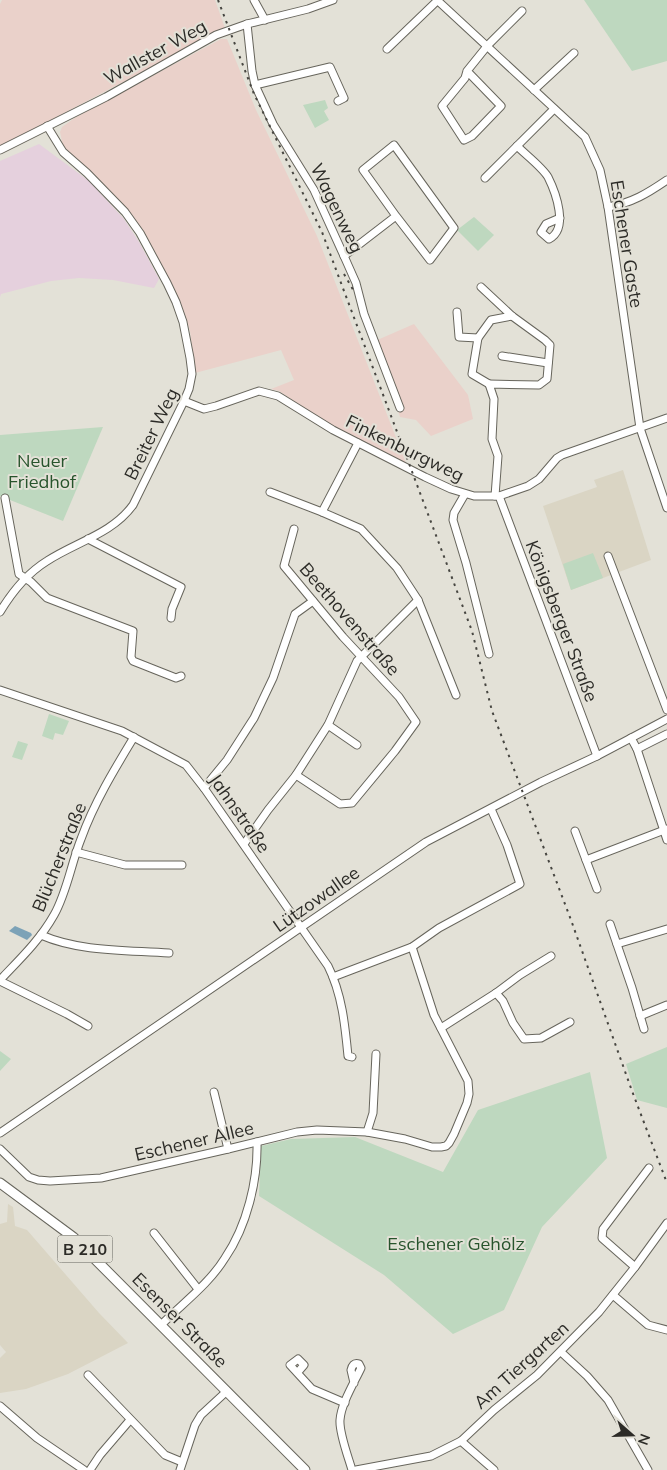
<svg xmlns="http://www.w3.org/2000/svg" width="667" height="1470" font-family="Mulish,sans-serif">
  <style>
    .commercial { fill: #ead1ca }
    .industrial { fill: #e5d0dd }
    .built { fill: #dad5c4 }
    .green { fill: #bed8bf }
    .water { fill: #7ca2b7 }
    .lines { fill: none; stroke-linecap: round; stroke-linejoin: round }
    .minor-casing { stroke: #67655c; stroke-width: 9 }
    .major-casing { stroke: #67655c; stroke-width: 11 }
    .minor { stroke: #fff; stroke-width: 7 }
    .major { stroke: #fff; stroke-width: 9 }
    .rail { stroke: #474641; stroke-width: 2; stroke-dasharray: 2.5 5; stroke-linecap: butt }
    .labels { text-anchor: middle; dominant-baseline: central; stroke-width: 4; stroke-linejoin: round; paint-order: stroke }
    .shield { fill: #e3e1d7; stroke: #63625c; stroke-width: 1 }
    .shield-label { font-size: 16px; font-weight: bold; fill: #2c2b27 }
    .street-label { font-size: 18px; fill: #2c2b27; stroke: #e3e1d7 }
    .park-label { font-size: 18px; fill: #27542c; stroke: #e3e1d7 }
  </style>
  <rect width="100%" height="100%" fill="#e3e1d7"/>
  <!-- commercial -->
  <g class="commercial">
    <polygon points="2,0 215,0 225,28 0,147 0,4"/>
    <polygon points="221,39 227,39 256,110 317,236 406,463 335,429 279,391 271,389 294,380 281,350 195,373 190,331 184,312 141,229 120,202 63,146 60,132 62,127 76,117"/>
    <polygon points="414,324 468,395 473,419 431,436 416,420 400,417 375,341"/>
  </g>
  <!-- industrial -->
  <polygon class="industrial" points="39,144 89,181 124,219 139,242 159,279 154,288 113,280 79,278 51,281 1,294 0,297 0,161"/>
  <!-- built -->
  <g class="built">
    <polygon points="623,470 651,560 571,590 543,506 597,487 594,480"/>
    <polygon points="8,1204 13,1207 15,1226 27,1230 99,1313 128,1343 68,1374 26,1389 0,1393 0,1358 6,1352 0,1345 0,1224 7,1222"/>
  </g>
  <!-- green -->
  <g class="green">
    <polygon points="584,0 667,0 667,61 632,71"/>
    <polygon points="325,100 328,108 324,111 329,120 315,128 303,105"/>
    <polygon points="474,217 494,235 478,251 457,230"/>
    <polygon points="103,427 63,521 0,496 0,435"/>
    <polygon points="593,553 603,578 571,590 563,564"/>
    <polygon points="49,714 69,721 63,735 55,733 53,740 42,736"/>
    <polygon points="18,741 28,744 22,760 12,757"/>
    <polygon points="667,1047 667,1108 637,1100 626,1064"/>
    <polygon points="0,1051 11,1059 0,1071"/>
    <polygon points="590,1072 607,1158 542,1227 504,1310 453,1334 384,1275 259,1196 261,1146 291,1139 355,1137 443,1172 478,1110"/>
  </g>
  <!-- water -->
  <polygon class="water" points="15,926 31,933 32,935 27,940 9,931"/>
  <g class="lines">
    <defs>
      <g id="minor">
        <polyline points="254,0 265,20"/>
        <polyline points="437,0 585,137 600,170 608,207 640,428 667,508"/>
        <polyline points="247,24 252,71 255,85 273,124 314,190 344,256 356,283 364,314 400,408"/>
        <polyline points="387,49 438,0"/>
        <polyline points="467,71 501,106 472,136 464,140 442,106 465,78 467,71 488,45 522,11"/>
        <polyline points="255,85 330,67 344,98 338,101"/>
        <polyline points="534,90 574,53"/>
        <path d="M517 146C526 155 542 167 548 177 556 193 569 229 549 239L541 232 546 224 560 218"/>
        <polyline points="0,150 106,97 216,35 247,24 308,9 333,0"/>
        <polyline points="485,178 554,109"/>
        <path d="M608 207C632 203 648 193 667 180"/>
        <polyline points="344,256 396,216 430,260 454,228 394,145 363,170 396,216"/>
        <polyline points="481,287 512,316 545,340 550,345 547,379 539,385 489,384 494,399 492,439 498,456 495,496"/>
        <polyline points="457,312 459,337 478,338"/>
        <polyline points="502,356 548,363"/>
        <polyline points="489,384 472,374 478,338 491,320 512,316"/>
        <polyline points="184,401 204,409 216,406 259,391 278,396 333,430 425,477 451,489 474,496 499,496 528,486 539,479 557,458 562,455 667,418"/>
        <polyline points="358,443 322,512 361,529 397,568 418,600 456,695"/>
        <polyline points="270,492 322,512"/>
        <polyline points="465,494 454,513 453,520 466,563 489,654"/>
        <polyline points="499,496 597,756"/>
        <polyline points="5,498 19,574 31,582 47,598 133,631 131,657 133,661 176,678 181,676"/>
        <polyline points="294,529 284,566 343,637 399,697 416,722 395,751 352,803 340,804 296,775"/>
        <polyline points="88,539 181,587 172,609 171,618"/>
        <polyline points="608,556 667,710"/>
        <path d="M0 612C12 592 26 574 47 561 76 542 112 534 133 505L184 401 189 389 192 374 190 358 183 322 176 302 167 283 140 233 125 212 87 173 63 152 47 126"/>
        <path d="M0 690 122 731 186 765 204 788 328 966C342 994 345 1025 348 1056L352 1057"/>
        <polyline points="328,725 357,745"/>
        <polyline points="631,738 637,749 667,840"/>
        <polyline points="637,749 667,734"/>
        <polyline points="204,788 227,760 254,718 273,678 295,614 313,601"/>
        <polyline points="575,831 586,860 667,829"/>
        <polyline points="244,844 268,810 296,775 328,725 357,661 418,600"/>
        <polyline points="76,852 125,865 182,865"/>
        <polyline points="586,860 597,889"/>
        <polyline points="610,924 632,988 644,1029"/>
        <path d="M41 935C80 952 127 950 169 953"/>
        <polyline points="617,944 667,929"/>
        <polyline points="333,977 412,947 439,928 520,884 507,845 491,809"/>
        <path d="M0 980C19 960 40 940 54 915 67 892 71 864 81 839 94 803 114 770 134 737"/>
        <polyline points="0,981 67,1014 88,1026"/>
        <polyline points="496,993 503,1001 513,1023 524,1039 541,1038 570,1022"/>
        <polyline points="640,1016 667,1005"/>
        <polyline points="441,1028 496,993 520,975 551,956"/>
        <polyline points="214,1092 228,1149"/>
        <polyline points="367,1132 373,1113 376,1054"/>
        <polyline points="0,1133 426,842 541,782 597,756 667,719"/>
        <polyline points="0,1149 29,1177 38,1180 50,1181 101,1178 228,1149 297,1132 317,1130 367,1132 405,1139 432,1147 441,1147 446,1146 449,1143 454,1134 467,1103 469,1094 468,1081 434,1015 412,947"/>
        <polyline points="154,1233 198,1289"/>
        <polyline points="635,1267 602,1238 603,1229 649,1168"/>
        <polyline points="613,1295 648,1325 667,1330"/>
        <path d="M162 1324C183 1303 209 1284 225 1258 247 1226 258 1180 257 1142"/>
        <polyline points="561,1352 587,1376 608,1400 648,1470"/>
        <polyline points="298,1372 304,1365 298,1359 290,1365 312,1389 345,1403"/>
        <polyline points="88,1375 165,1455 182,1462"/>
        <polyline points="0,1406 37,1438 84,1470"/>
        <polyline points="461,1441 494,1470"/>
        <polyline points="90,1470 100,1455 130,1420"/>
        <polyline points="180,1470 195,1425 201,1415 227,1391"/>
        <path d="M352 1470C348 1456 339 1433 340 1420 341 1404 354 1383 361 1368L359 1364C354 1362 352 1366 351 1370L354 1383"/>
        <polyline points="356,1470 431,1456 461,1441 494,1410 537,1375 599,1312 635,1267 667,1223"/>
      </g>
      <polyline id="major" points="0,1183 73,1237 305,1470"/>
    </defs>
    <!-- minor casing -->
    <use href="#minor" class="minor-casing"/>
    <!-- major casing -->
    <use href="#major" class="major-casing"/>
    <!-- minor -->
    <use href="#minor" class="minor"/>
    <!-- major -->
    <use href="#major" class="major"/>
    <!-- rail -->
    <g class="rail">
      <polyline points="218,0 254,94 322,232 341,283 472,631 492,711 571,920 632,1091 667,1183"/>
      <polyline points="344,274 355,293"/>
    </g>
  </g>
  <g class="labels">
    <!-- shield labels -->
    <rect class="shield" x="57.5" y="1235.5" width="55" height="27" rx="4"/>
    <g class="shield-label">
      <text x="85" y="1249">B 210</text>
    </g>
    <!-- street labels -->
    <g class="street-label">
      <text transform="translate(155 52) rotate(-29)">Wallster Weg</text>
      <text transform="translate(337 208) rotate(64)">Wagenweg</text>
      <text transform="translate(627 244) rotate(81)">Eschener Gaste</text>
      <text transform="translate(151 434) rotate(-64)">Breiter Weg</text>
      <text transform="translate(405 448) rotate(26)">Finkenburgweg</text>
      <text transform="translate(350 619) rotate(49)">Beethovenstraße</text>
      <text transform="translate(562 621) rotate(69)">Königsberger Straße</text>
      <text transform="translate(240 813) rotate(55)">Jahnstraße</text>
      <text transform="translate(59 857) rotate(-68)">Blücherstraße</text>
      <text transform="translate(316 899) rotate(-35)">Lützowallee</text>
      <text transform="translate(194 1141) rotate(-13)">Eschener Allee</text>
      <text transform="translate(180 1320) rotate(45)">Esenser Straße</text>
      <text transform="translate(521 1365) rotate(-42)">Am Tiergarten</text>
    </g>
    <!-- park labels -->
    <g class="park-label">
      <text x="42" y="460">Neuer<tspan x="42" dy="21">Friedhof</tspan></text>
      <text x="456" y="1243">Eschener Gehölz</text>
    </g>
  </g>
  <!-- north arrow -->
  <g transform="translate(632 1435) rotate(110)" stroke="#e3e1d7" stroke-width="4" paint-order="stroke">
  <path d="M0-4L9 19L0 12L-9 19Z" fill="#2c2b27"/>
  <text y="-8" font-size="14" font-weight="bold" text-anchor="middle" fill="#2c2b27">N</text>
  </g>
</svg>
